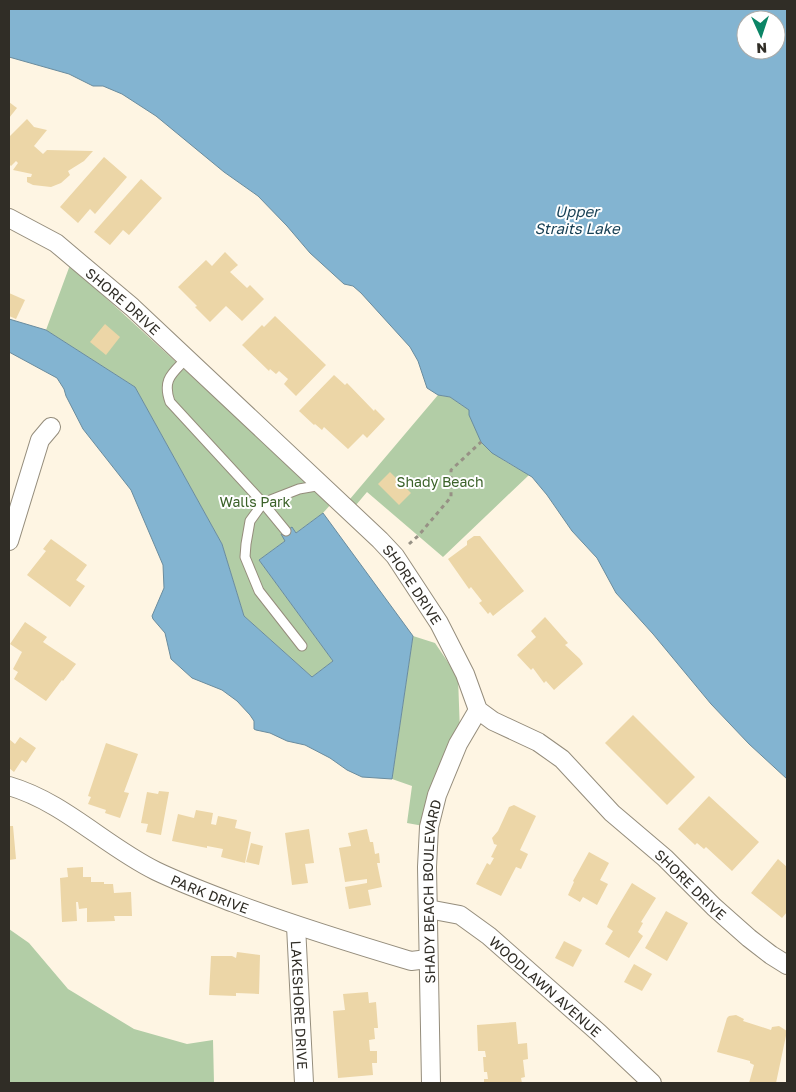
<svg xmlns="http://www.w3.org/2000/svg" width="796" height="1092" font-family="'Golos Text',sans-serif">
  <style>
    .green { fill: #b2cda6 }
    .water { fill: #83b4d1; stroke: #6a8c9e; fill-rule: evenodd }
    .building { fill: #ecd6a7 }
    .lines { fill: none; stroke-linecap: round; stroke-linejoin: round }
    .service-casing { stroke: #958d7c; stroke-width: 11 }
    .minor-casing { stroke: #958d7c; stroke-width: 20 }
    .path { stroke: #979185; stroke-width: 3; stroke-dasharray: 4 4; stroke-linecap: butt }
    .service { stroke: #fff; stroke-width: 9 }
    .minor { stroke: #fff; stroke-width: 18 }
    .labels { text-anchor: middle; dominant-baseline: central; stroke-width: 4; stroke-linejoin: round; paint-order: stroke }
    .street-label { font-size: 14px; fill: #302d26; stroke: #fff }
    .park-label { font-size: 14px; fill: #3b6229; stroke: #fff }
    .water-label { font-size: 15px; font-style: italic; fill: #163f54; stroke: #fff }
  </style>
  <rect width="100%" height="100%" fill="#fef5e3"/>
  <!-- green -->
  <g class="green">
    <polygon points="70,265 331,504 323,513 259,560 333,661 312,677 244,616 222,544 135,387 46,330"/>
    <path d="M438 395 450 397 469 410C469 416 471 419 474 425 485 453 504 460 529 475L443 557 367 492 356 505 350 499Z"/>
    <polygon points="413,636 435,643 458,677 460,733 429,827 407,823 412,786 392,779"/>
    <polygon points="9,929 29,943 68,989 134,1029 187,1044 213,1040 214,1083 9,1083"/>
  </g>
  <!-- water -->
  <g class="water">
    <path d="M9 9H787V779L749 744 711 704 653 634 616 593 597 558 572 531 547 495 532 477 492 453 481 442 469 415V410L450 397 438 395 427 388 418 361 410 347 361 293 353 286 344 284 310 253 287 226 258 196 224 172 156 116 122 94 103 86H93L69 74 9 57ZM746 20H776V50H746Z"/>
    <polygon points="9,319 46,330 135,387 222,544 244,616 312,677 333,661 259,560 285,541 281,534 292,527 296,533 323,513 413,636 392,779 362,777 347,770 330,758 305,745 287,741 270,733 256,730 254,729 254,721 250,715 237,701 222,690 192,678 171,659 165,633 153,619 152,616 164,588 163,565 131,490 83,429 66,396 64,389 57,378 9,352"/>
  </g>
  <!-- building -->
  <g class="building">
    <polygon points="9,102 17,108 9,118"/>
    <polygon points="27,119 34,127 47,130 34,146 43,154 47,150 93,151 84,161 68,171 70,175 61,183 51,187 33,185 27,182 27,177 31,177 32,174 13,170 18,163 16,161 11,166 9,164 9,137"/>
    <polygon points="104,157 127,177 95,214 90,209 78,223 60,207"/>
    <polygon points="141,179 162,198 129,235 123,230 110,245 94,232"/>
    <polygon points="225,252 238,265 230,272 247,288 250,285 264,299 242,321 226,306 210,322 195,307 197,306 178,287 206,260 212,266"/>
    <polygon points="9,293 25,300 16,319 9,316"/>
    <polygon points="275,316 326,365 296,396 284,384 288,379 279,371 276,374 270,369 269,371 242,345 262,325 264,327"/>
    <polygon points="105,324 120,337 106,355 90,342"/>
    <polygon points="334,375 345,385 347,383 374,411 375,409 385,419 367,438 363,434 348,449 324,427 322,430 315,424 314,425 299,411"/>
    <polygon points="390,472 411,493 399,505 378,484"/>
    <polygon points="474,536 480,536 524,591 493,616 490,612 488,614 479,603 482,601 471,587 469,589 448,559 467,545 467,541"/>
    <polygon points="51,539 87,565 76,580 85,586 70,607 27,575 46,551 43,549"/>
    <polygon points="545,617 568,643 565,645 580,659 583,664 554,690 546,681 544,683 533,668 531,670 517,655 536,637 531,631"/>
    <polygon points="25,622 47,637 43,642 76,664 63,681 62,680 46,701 14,679 18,672 13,669 22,652 10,644"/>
    <polygon points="633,715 695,777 667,805 605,743"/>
    <polygon points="20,737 36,748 26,763 22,760 14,772 9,768 9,739 15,744"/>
    <polygon points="106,743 138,754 124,792 129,793 120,818 105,813 106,810 88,804 91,797 88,796"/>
    <polygon points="159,791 169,792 161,835 146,832 148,824 141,823 147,792 158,794"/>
    <polygon points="709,796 759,842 732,871 706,847 704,849 697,843 695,845 678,829"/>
    <polygon points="514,805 536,816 520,850 528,854 521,869 516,867 501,896 476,884 487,863 490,865 494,858 491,857 497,845 494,844 492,838 498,831 509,807"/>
    <polygon points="196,810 213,813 211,824 216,825 218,816 237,820 235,828 251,832 245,863 221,857 223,849 207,846 207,848 172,841 178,814 194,818"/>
    <polygon points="9,826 13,826 16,859 9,860"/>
    <polygon points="309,829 314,863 305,864 308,883 292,885 285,833"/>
    <polygon points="367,829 370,842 373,842 375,854 379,853 380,863 377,863 382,887 368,890 371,905 349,909 345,887 367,883 367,879 345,882 339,848 351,846 348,833"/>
    <polygon points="251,843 263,846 259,865 246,862"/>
    <polygon points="589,852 609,863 600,880 608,884 597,905 583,897 580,902 568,895 574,882 573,881"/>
    <polygon points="778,859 787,867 787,912 782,918 751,893"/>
    <polygon points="83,867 83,877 91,877 91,882 104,882 104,884 113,884 114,893 131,892 132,916 114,916 115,921 87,922 87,908 79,909 78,902 76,902 77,921 62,922 60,878 68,877 67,868"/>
    <polygon points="632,883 656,898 641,922 643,923 638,932 643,936 629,958 605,944 613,931 607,927 610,920"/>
    <polygon points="666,911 688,923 667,961 645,948"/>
    <polygon points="564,941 582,950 573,967 555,958"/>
    <polygon points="237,952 260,955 259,994 236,993 236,996 209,995 211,956 232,956 236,958"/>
    <polygon points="634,964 652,974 642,991 624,982"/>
    <polygon points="368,992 369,1003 376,1002 378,1028 374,1028 375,1039 369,1040 370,1051 377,1051 377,1063 372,1063 373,1075 338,1078 333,1011 345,1010 343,994"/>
    <polygon points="736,1015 744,1019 743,1021 771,1030 772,1027 779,1026 787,1031 776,1083 749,1083 754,1065 750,1063 750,1061 717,1052 727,1018 729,1016"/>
    <polygon points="516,1022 518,1044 527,1043 528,1059 523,1060 525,1077 521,1078 522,1083 484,1083 484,1079 488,1079 487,1072 484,1072 483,1057 486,1057 485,1051 478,1051 477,1025"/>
  </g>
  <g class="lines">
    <defs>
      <g id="service">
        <path d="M187 358C172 374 162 379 170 402L263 503 286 531"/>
        <polyline points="302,646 259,591 245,557 246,544 250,521 263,503 299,489 322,485"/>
      </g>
      <g id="minor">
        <path id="s1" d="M9 218 56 243 132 307 380 540 395 556 439 623 465 674 478 710 493 721 538 742 562 759 612 813 665 858 714 907 749 938 771 955 787 965"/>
        <polyline points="9,541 40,440 51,427"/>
        <path id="s2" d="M9 786C64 802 105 846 156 871 181 883 208 893 234 903 292 925 351 943 411 961L428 959"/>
        <path id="s3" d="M428 909 460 915 489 936 599 1033 652 1083"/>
        <path id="s4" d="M296 926 304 1083"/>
        <path id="s5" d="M431 1083 427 867 429 827 437 795 458 744 478 710"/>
      </g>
    </defs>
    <!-- service casing -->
    <use href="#service" class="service-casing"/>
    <!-- minor casing -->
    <use href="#minor" class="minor-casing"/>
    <!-- path -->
    <polyline class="path" points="409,544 418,536 451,497 451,470 481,442"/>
    <!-- service -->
    <use href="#service" class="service"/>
    <!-- minor -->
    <use href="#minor" class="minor"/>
  </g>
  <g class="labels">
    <!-- street labels -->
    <g class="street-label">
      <text stroke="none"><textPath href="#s1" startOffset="142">SHORE DRIVE</textPath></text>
      <text stroke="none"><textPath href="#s1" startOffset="548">SHORE DRIVE</textPath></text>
      <text stroke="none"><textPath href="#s1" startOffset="968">SHORE DRIVE</textPath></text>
      <text stroke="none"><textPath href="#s5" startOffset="192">SHADY BEACH BOULEVARD</textPath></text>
      <text stroke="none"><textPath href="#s2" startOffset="229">PARK DRIVE</textPath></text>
      <text stroke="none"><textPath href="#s3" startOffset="144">WOODLAWN AVENUE</textPath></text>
      <text stroke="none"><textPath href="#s4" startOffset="79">LAKESHORE DRIVE</textPath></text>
    </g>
    <!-- park labels -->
    <g class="park-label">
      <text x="440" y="481">Shady Beach</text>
      <text x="255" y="501">Walls Park</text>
    </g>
    <!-- water labels -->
    <g class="water-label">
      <text x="577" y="211">Upper<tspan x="577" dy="17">Straits Lake</tspan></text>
    </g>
  </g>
  <!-- border -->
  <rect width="796" height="1092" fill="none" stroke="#302d26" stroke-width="20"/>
  <!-- north arrow -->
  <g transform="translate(761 35) rotate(177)"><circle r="24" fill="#ffffff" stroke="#acaba8"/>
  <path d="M0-4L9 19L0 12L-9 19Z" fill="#0b8566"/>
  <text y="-8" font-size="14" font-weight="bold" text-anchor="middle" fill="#302d26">N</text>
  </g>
</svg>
